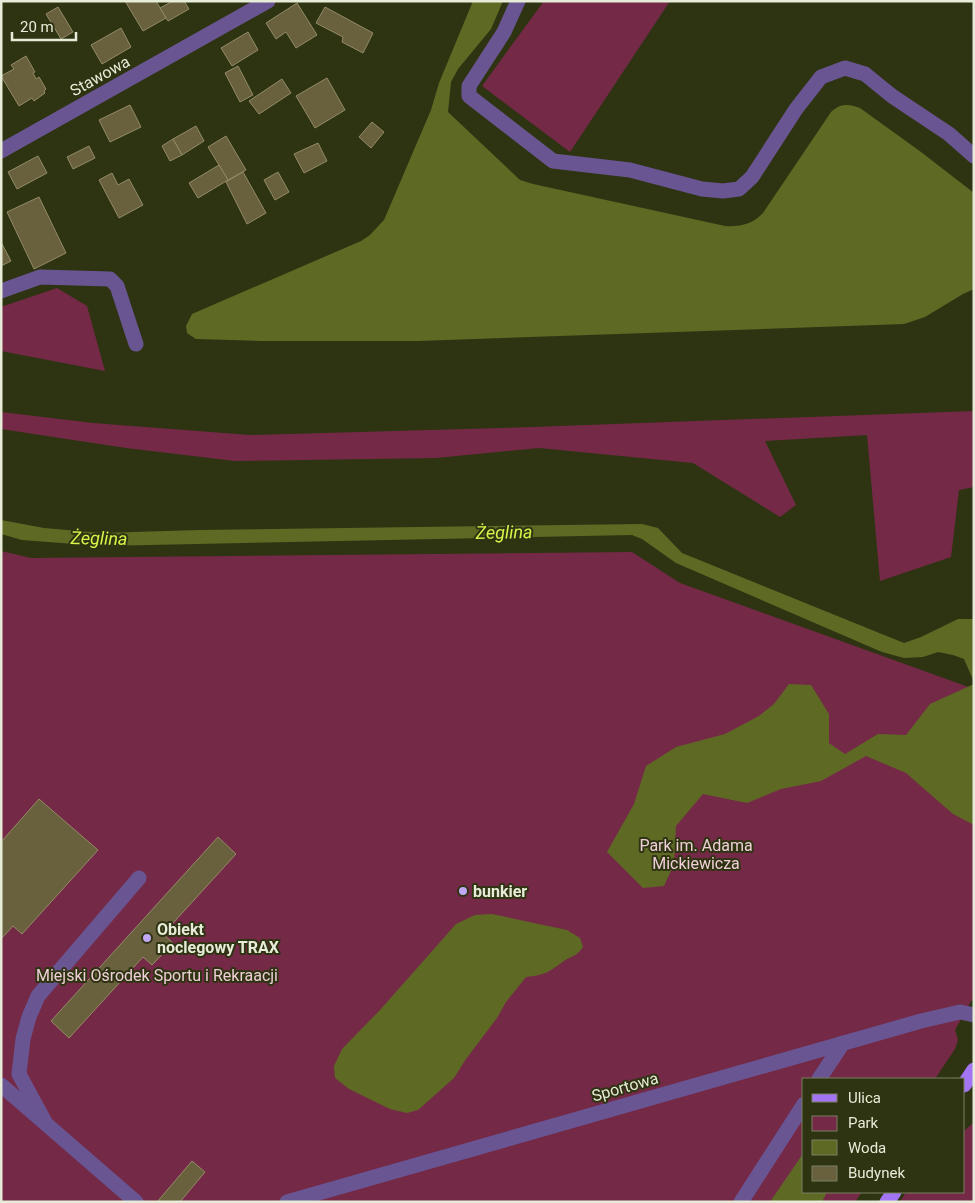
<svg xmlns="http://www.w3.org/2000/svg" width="975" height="1203" font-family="Roboto,sans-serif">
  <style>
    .green { fill: #742947 }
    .water { fill: #5e6a24 }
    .building { fill: #69613e; stroke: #938b66 }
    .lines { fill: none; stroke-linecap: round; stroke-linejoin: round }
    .minor { stroke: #6a5593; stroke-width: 15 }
    .major { stroke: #a374f4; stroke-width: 15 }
    .poi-dot { fill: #c0a8f4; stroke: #2e3412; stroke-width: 2 }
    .labels { text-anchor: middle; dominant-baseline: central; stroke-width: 4; stroke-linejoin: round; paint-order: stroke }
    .street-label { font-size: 16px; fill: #e7ecd8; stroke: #2e3412 }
    .park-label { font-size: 16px; fill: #eeced7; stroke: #2e3412 }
    .poi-label { font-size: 16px; font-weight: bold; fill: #e7ecd8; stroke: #2e3412; text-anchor: start }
    .water-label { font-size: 18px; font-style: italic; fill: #d8f349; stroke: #2e3412 }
  </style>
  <rect width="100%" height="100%" fill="#2e3412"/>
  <!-- green -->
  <g class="green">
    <polygon points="544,1 670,1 570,152 482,86"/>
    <polygon points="57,288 87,306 105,371 1,351 1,307"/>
    <polygon points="974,411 974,487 959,490 951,557 880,581 867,435 765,441 796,505 780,517 693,463 539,448 436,458 235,461 126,448 1,429 1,412 93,423 250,435 533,427"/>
    <polygon points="1,551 31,558 632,552 680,583 974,689 974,996 955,1030 958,1040 955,1049 935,1079 804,1079 804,1192 862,1192 855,1202 1,1202"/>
    <polygon points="974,1122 974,1202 900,1202 906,1192 964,1192 964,1131"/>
  </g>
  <!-- water -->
  <g class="water">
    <path d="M473 1H503L491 29 458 69 451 82 448 112 520 180 533 184 725 226C740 227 753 224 763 213L831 112C841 103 848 104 860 108L921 152 974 193V289L963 294 925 317 904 324 418 341H261L196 339 187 333 186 326 192 314 361 241 370 235 384 220 431 110 439 83Z"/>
    <polygon points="1,520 44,528 101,533 199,530 642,524 658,528 682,553 904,643 921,637 958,619 974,619 974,682 964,659 953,655 938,652 923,657 904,658 882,652 676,563 642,539 632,535 100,546 22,540 1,534"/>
    <polygon points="789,684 811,685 829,714 829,743 845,754 878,734 906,735 930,704 974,684 974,825 953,814 906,773 866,756 821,781 781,789 747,803 703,794 676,826 674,864 664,886 643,888 607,852 634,804 646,766 676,747 725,734 759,716 774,704"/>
    <path d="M492 914 567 930 580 938 583 947C576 957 573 955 564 961 549 972 545 975 526 977L506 1002 497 1018 466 1059 454 1078 418 1110 407 1113 390 1109 349 1089 335 1078 334 1066 342 1049 380 1010 456 924 475 915Z"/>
    <polygon points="804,1152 804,1192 827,1192 822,1202 770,1202"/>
  </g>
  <!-- building -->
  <g class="building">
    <polygon points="125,1 156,1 166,18 143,31"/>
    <polygon points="173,1 184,1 189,9 168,21 160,8"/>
    <polygon points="297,3 317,35 296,48 286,32 276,39 266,23"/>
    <polygon points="58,7 73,32 61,39 46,14"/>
    <polygon points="325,7 373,33 363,53 342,42 343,37 316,23"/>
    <polygon points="121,28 131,47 102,64 91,45"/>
    <polygon points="248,32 258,50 232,66 221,48"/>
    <polygon points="26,56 35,72 33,73 36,79 39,77 46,89 44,91 45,93 34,101 32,98 19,106 1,76 14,69 11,65"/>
    <polygon points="238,66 253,95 240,102 225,73"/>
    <polygon points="327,78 345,110 315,128 296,96"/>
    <polygon points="282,79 291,93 259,114 249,101"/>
    <polygon points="130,105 141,127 110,142 99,120"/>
    <polygon points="372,122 384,132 371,148 359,137"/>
    <polygon points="196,126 204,141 182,155 173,139"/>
    <polygon points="226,136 246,170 228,180 208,147"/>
    <polygon points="173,139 182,155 170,161 162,146"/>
    <polygon points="318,143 327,161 304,173 294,154"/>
    <polygon points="89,146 95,158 73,169 67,157"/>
    <polygon points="38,156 47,173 17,189 8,172"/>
    <polygon points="219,165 228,180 198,198 189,183"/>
    <polygon points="243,172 266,213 247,224 226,182"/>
    <polygon points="278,172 289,192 275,200 264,180"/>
    <polygon points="112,173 118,185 129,179 143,205 119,218 99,180"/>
    <polygon points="39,197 66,253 34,269 7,212"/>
    <polygon points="1,242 11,261 1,266"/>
    <polygon points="39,799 98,850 22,934 13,926 1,939 1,842"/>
    <polygon points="218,837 236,854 163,934 173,943 152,965 143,957 69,1038 51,1021"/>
    <polygon points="192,1161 205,1172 180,1202 157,1202"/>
  </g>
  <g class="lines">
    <!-- minor -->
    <g class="minor">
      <polyline points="518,1 504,32 469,86 469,96 553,161 630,170 702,189 723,191 739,189 752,177 796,109 821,77 845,68 865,74 892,96 949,134 974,156"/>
      <polyline points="1,151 268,1"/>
      <polyline points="1,291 40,277 110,279 117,286 136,344"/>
      <polyline points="819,1079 843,1043"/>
      <polyline points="1,1085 136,1202"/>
      <polyline points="45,1122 19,1074 23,1039 29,1017 38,996 139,878"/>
      <polyline points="287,1202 921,1021 960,1012 974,1015"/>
      <polyline points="741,1202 804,1104"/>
    </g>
    <!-- major -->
    <g class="major">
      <polyline points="964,1085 974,1070"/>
      <polyline points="887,1202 894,1192"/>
    </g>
  </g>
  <!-- markers -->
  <g class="poi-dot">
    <circle cx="463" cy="891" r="5"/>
    <circle cx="147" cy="938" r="5"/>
  </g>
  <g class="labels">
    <!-- street labels -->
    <g class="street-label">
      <text transform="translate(100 76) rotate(-29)">Stawowa</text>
      <text transform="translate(625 1087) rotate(-16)">Sportowa</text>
    </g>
    <!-- park labels -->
    <g class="park-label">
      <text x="696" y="845">Park im. Adama<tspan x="696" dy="18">Mickiewicza</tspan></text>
      <text x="157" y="975">Miejski Ośrodek Sportu i Rekraacji</text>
    </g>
    <!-- poi labels -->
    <g class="poi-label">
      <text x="473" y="891">bunkier</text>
      <text x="157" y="929">Obiekt<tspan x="157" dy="18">noclegowy TRAX</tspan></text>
    </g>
    <!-- water labels -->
    <g class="water-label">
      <text transform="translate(504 532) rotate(-1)">Żeglina</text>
      <text transform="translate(99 538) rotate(1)">Żeglina</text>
    </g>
  </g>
  <!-- border -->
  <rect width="975" height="1203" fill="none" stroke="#e7ecd8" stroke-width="5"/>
  <!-- legend -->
  <rect x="802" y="1078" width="162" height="115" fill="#2e3412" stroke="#787e61"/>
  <rect x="812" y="1094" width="25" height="8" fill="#a374f4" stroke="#787e61"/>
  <text x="848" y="1103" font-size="15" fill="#e7ecd8">Ulica</text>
  <rect x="812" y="1116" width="25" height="15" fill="#742947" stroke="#787e61"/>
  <text x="848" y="1128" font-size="15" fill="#e7ecd8">Park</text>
  <rect x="812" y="1140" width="25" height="15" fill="#5e6a24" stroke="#787e61"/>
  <text x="848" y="1153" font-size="15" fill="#e7ecd8">Woda</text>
  <rect x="812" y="1166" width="25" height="15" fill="#69613e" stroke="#787e61"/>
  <text x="848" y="1178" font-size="15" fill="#e7ecd8">Budynek</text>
  <!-- scale -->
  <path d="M12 32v8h64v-8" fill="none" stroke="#e7ecd8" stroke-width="2.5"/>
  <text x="20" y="32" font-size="15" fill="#e7ecd8" stroke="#2e3412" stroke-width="4" paint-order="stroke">20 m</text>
</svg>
